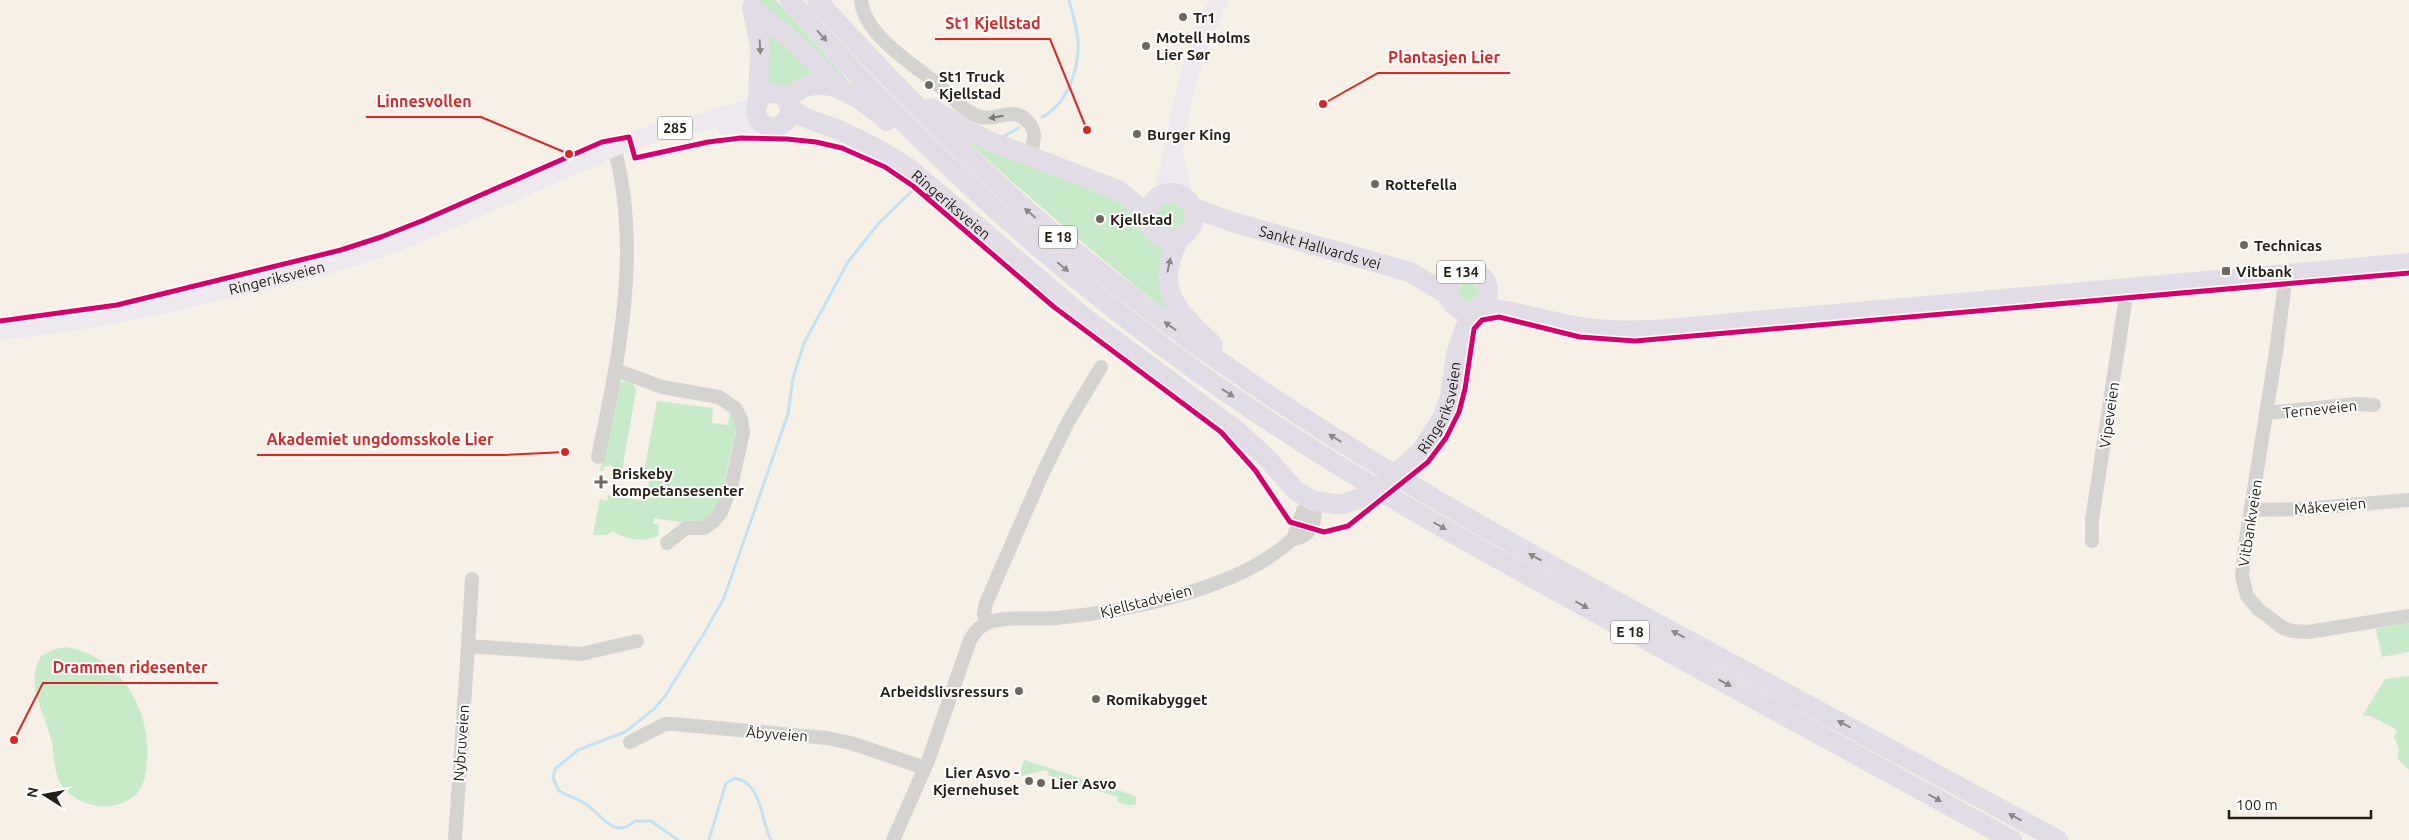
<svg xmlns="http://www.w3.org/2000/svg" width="2409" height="840" font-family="Ubuntu,sans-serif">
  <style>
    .green { fill: #c7eac8 }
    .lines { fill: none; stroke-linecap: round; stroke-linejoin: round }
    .stream { stroke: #c2e1f3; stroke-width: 3 }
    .minor { stroke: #d5d3cf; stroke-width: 14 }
    .major { stroke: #ede9ee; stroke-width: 18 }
    .highway { stroke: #e2dce6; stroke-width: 20 }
    .cycleway-casing { stroke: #fff; stroke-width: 8 }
    .cycleway { stroke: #d6006c; stroke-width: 5 }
    .oneway { fill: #8d8788 }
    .oneway2 { fill: #7e7972 }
    .poi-dot { fill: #6f685e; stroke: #fff; stroke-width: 2 }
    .labels { text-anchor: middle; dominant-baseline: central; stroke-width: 4; stroke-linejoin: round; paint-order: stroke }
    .shield { fill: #fff; stroke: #67625b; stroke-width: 1 }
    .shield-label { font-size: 14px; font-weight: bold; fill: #261f15 }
    .poi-label { font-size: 15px; font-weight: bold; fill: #261f15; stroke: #fff; text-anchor: start }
    .street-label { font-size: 15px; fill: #261f15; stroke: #fff }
    .leader { fill: none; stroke: #d62828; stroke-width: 2 }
    .callout-dot { fill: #d62828; stroke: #fff; stroke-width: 2 }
    .callout-label { font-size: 16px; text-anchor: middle; font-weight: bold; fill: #d62828; stroke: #fff; stroke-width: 4; stroke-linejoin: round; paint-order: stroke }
  </style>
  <rect width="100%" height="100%" fill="#f7f0e6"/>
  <!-- green -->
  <g class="green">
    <polygon points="754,0 776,0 860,94"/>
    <polygon points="763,24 825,79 786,88 768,87"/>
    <path d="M965 139 1104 194 1137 213 1148 234 1157 243 1164 246 1172 306 1167 311C1097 256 1030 199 965 139Z"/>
    <circle cx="1171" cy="216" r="15"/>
    <circle cx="1468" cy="292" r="10"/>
    <polygon points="627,381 634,385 636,391 622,471 609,465 603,468 603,471 600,471 615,387 621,382"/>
    <path d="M657 401 713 408 712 423 728 425 730 411 737 425 721 496 713 512 704 521 692 524 654 518 653 524 659 525 658 536C645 542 625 540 613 531L607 535H593L600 499 607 501 608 495 639 500 646 498 650 479 643 478Z"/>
    <polygon points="2409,623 2409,652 2382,657 2376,629"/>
    <path d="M67 647C120 657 151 708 147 760 146 771 145 785 137 793 118 814 80 809 63 787 54 776 54 757 52 743 46 713 24 688 41 656L55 649Z"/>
    <polygon points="2409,676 2409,770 2397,758 2399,749 2394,737 2397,730 2371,716 2362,716 2385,679"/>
    <path d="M1024 760 1133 795 1136 797V804C1129 807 1122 804 1117 801L1118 797 1048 775 1049 772 1045 770 1022 776 1020 773Z"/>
  </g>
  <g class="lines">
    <!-- stream -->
    <g class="stream">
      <path d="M1042 117C1068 104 1080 67 1078 39 1076 26 1073 13 1069 0"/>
      <polyline points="1002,137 1019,128"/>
      <path d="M678 840 651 821H635C614 840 602 815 587 805 579 799 568 796 559 791L553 778 555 769 578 750 625 732 654 709 665 696 703 635 724 598 788 414 793 378 804 343 848 262 879 223 911 192"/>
      <path d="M709 840 726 783 735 778C763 784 760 819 771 840"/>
    </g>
    <!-- minor -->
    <g class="minor">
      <path d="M861 0C863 33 912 64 936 83 950 94 963 112 981 117 996 121 1012 107 1025 119 1039 130 1033 142 1030 157"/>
      <polyline points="2286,274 2276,352 2245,545 2242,576 2247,596 2258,609 2283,628 2292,631 2308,632 2409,616"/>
      <polyline points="616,370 662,387 719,397 736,409 741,419 743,432 731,487 721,512 714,521 704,528 686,528 667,543"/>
      <polyline points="2266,413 2357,404 2374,405"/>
      <path d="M598 457C619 357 642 248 614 147"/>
      <polyline points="2251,510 2301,509 2409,500"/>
      <polyline points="1293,539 1303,511 1314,501"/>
      <polyline points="2092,541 2092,520 2125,303 2124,288"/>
      <polyline points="986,623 984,614 986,603 1041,477 1068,422 1101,367"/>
      <polyline points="468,646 472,579"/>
      <polyline points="630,742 665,724 673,724 827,738 851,743 925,768"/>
      <polyline points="455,840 468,646 581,654 637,641"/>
      <path d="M893 840 928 761 970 640C975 631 981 624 992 621 1012 616 1036 620 1056 618 1125 612 1239 589 1290 541 1294 538 1296 539 1301 537 1315 530 1316 514 1314 501"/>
    </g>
    <!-- major -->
    <g class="major">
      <polyline points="725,126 760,122"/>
      <polyline points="1175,156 1183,195"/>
      <path d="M1163 194C1171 163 1176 132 1183 100 1190 65 1204 32 1219 0"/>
      <path id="s1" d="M0 331C81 323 159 306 238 287 287 275 336 264 384 247 456 220 525 185 596 157 607 149 619 145 631 141 672 127 716 122 756 105"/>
    </g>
    <!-- highway -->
    <g class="highway">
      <path d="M790 0C911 140 1049 265 1199 373 1342 475 1496 559 1650 642 1771 708 1891 775 2012 840"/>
      <path d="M817 0C913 107 1016 208 1131 296 1294 423 1476 525 1658 624 1792 696 1925 768 2058 840"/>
      <polyline points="752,7 760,47 758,101"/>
      <polyline points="752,9 796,44 843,91"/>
      <circle cx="773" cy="110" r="17"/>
      <path d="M786 99C792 95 798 89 806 87 834 77 868 104 887 121"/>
      <path id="s2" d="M789 107C805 121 824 123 843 132 865 142 888 154 909 168L1085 318 1236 430 1266 457 1296 491 1314 501 1334 504H1343L1369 495"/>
      <polyline points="931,108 961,127 987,140 1118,190 1148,214"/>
      <circle cx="1171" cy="216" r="23"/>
      <path id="s3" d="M1194 208 1232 222 1410 272 1448 295"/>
      <path d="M1180 237C1153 290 1175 308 1213 345"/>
      <circle cx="1468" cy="291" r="20"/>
      <path d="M1480 307C1515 310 1547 322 1582 327 1606 331 1630 331 1655 330L2409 263"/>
      <path id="s4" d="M1386 482 1421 451 1443 417 1450 396 1456 354 1471 311"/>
    </g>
    <defs>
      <polyline id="cycleway" points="0,321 117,305 341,250 381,237 424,220 602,142 629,137 635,158 708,142 741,138 787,139 816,142 842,148 885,167 913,186 1054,307 1221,432 1255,470 1290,522 1324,532 1348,526 1428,462 1446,438 1459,412 1465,389 1474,329 1482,320 1499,317 1580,337 1635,341 2409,273"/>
    </defs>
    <!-- cycleway casing -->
    <use href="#cycleway" class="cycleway-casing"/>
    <!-- cycleway -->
    <use href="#cycleway" class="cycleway"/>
  </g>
  <!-- one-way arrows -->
  <defs><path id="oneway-solid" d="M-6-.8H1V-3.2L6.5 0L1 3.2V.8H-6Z" transform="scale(1.25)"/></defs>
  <g class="oneway">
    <use href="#oneway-solid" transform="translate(822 36) rotate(48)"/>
    <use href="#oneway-solid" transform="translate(760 47) rotate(87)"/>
    <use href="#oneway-solid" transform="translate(1030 213) rotate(-139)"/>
    <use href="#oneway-solid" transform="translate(1169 265) rotate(-78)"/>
    <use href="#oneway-solid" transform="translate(1063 267) rotate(40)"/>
    <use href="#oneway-solid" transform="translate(1170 326) rotate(-145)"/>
    <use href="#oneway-solid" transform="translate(1228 393) rotate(34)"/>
    <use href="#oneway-solid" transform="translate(1335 438) rotate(-148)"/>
    <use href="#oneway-solid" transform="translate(1440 526) rotate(30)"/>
    <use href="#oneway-solid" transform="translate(1535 557) rotate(-151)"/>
    <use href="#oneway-solid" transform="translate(1582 605) rotate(29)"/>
    <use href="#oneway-solid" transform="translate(1678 634) rotate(-152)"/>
    <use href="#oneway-solid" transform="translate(1725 683) rotate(28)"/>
    <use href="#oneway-solid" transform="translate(1844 724) rotate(-152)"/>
    <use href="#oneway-solid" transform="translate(1935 798) rotate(29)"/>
    <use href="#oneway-solid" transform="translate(2015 817) rotate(-152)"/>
  </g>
  <use class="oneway2" href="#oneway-solid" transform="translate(996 117) rotate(170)"/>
  <!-- markers -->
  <g class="poi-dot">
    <circle cx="1183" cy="17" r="5"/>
    <circle cx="1146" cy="46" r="5"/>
    <circle cx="929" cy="85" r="5"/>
    <circle cx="1137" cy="134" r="5"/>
    <circle cx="1375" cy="184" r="5"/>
    <circle cx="1100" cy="219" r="5"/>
    <circle cx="2244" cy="245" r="5"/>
    <rect x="2221" y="266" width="10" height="10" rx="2.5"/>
    <path d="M598.5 474.5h5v5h5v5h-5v5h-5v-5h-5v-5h5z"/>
    <circle cx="1019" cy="691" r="5"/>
    <circle cx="1096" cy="699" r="5"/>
    <circle cx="1029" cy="781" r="5"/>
    <circle cx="1041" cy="783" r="5"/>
  </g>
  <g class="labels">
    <!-- shield labels -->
    <g class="shield">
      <rect x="657.5" y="116.5" width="35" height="23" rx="4"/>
      <rect x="1039" y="225.5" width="38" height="23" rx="4"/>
      <rect x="1437" y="260.5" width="48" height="23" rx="4"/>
      <rect x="1611" y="620.5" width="38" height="23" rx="4"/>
    </g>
    <g class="shield-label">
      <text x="675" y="128">285</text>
      <text x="1058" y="237">E 18</text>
      <text x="1461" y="272">E 134</text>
      <text x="1630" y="632">E 18</text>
    </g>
    <!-- poi labels -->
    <g class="poi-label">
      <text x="1193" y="17">Tr1</text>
      <text x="1156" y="37">Motell Holms<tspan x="1156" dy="17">Lier Sør</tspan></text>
      <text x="939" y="76">St1 Truck<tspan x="939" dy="17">Kjellstad</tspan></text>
      <text x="1147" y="134">Burger King</text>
      <text x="1385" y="184">Rottefella</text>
      <text x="1110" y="219">Kjellstad</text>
      <text x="2254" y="245">Technicas</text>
      <text x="2236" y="271">Vitbank</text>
      <text x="612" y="473">Briskeby<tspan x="612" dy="17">kompetansesenter</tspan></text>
      <text x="1009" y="691" text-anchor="end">Arbeidslivsressurs</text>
      <text x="1106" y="699">Romikabygget</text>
      <text x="1019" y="772" text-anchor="end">Lier Asvo -<tspan x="1019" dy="17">Kjernehuset</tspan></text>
      <text x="1051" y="783">Lier Asvo</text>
    </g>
    <!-- street labels -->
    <g class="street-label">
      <text stroke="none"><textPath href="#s2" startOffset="191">Ringeriksveien</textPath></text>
      <text stroke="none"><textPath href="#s3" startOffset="132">Sankt Hallvards vei</textPath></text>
      <text stroke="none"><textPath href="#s1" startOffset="282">Ringeriksveien</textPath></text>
      <text stroke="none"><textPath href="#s4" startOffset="95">Ringeriksveien</textPath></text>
      <text transform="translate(2320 409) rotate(-6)">Terneveien</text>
      <text transform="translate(2109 415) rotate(-82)">Vipeveien</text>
      <text transform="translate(2330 506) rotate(-5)">Måkeveien</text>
      <text transform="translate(2250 523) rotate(-81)">Vitbankveien</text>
      <text transform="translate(1146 601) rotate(-14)">Kjellstadveien</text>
      <text transform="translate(777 734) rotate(4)">Åbyveien</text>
      <text transform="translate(461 743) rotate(-86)">Nybruveien</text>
    </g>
  </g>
  <!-- callouts -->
  <path class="leader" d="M1087 130L1050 39H935M1323 104L1378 73H1510M569 154L481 117H366M565 452L504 455H257M14 740L43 683H218"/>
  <g class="callout-dot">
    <circle cx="1087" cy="130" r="5"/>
    <circle cx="1323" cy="104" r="5"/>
    <circle cx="569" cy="154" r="5"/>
    <circle cx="565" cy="452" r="5"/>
    <circle cx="14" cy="740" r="5"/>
  </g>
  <g class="callout-label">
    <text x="993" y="29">St1 Kjellstad</text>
    <text x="1444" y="63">Plantasjen Lier</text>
    <text x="424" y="107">Linnesvollen</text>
    <text x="380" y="445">Akademiet ungdomsskole Lier</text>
    <text x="130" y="673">Drammen ridesenter</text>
  </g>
  <!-- north arrow -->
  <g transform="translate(45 795) rotate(281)" stroke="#ffffff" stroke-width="4" paint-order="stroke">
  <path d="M0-4L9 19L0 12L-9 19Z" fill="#261f15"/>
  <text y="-8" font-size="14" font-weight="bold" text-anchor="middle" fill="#261f15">N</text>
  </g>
  <!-- scale -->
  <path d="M2229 810v8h142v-8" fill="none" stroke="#261f15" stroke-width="2.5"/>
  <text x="2236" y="810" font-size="15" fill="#261f15" stroke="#ffffff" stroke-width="4" paint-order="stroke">100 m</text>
</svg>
